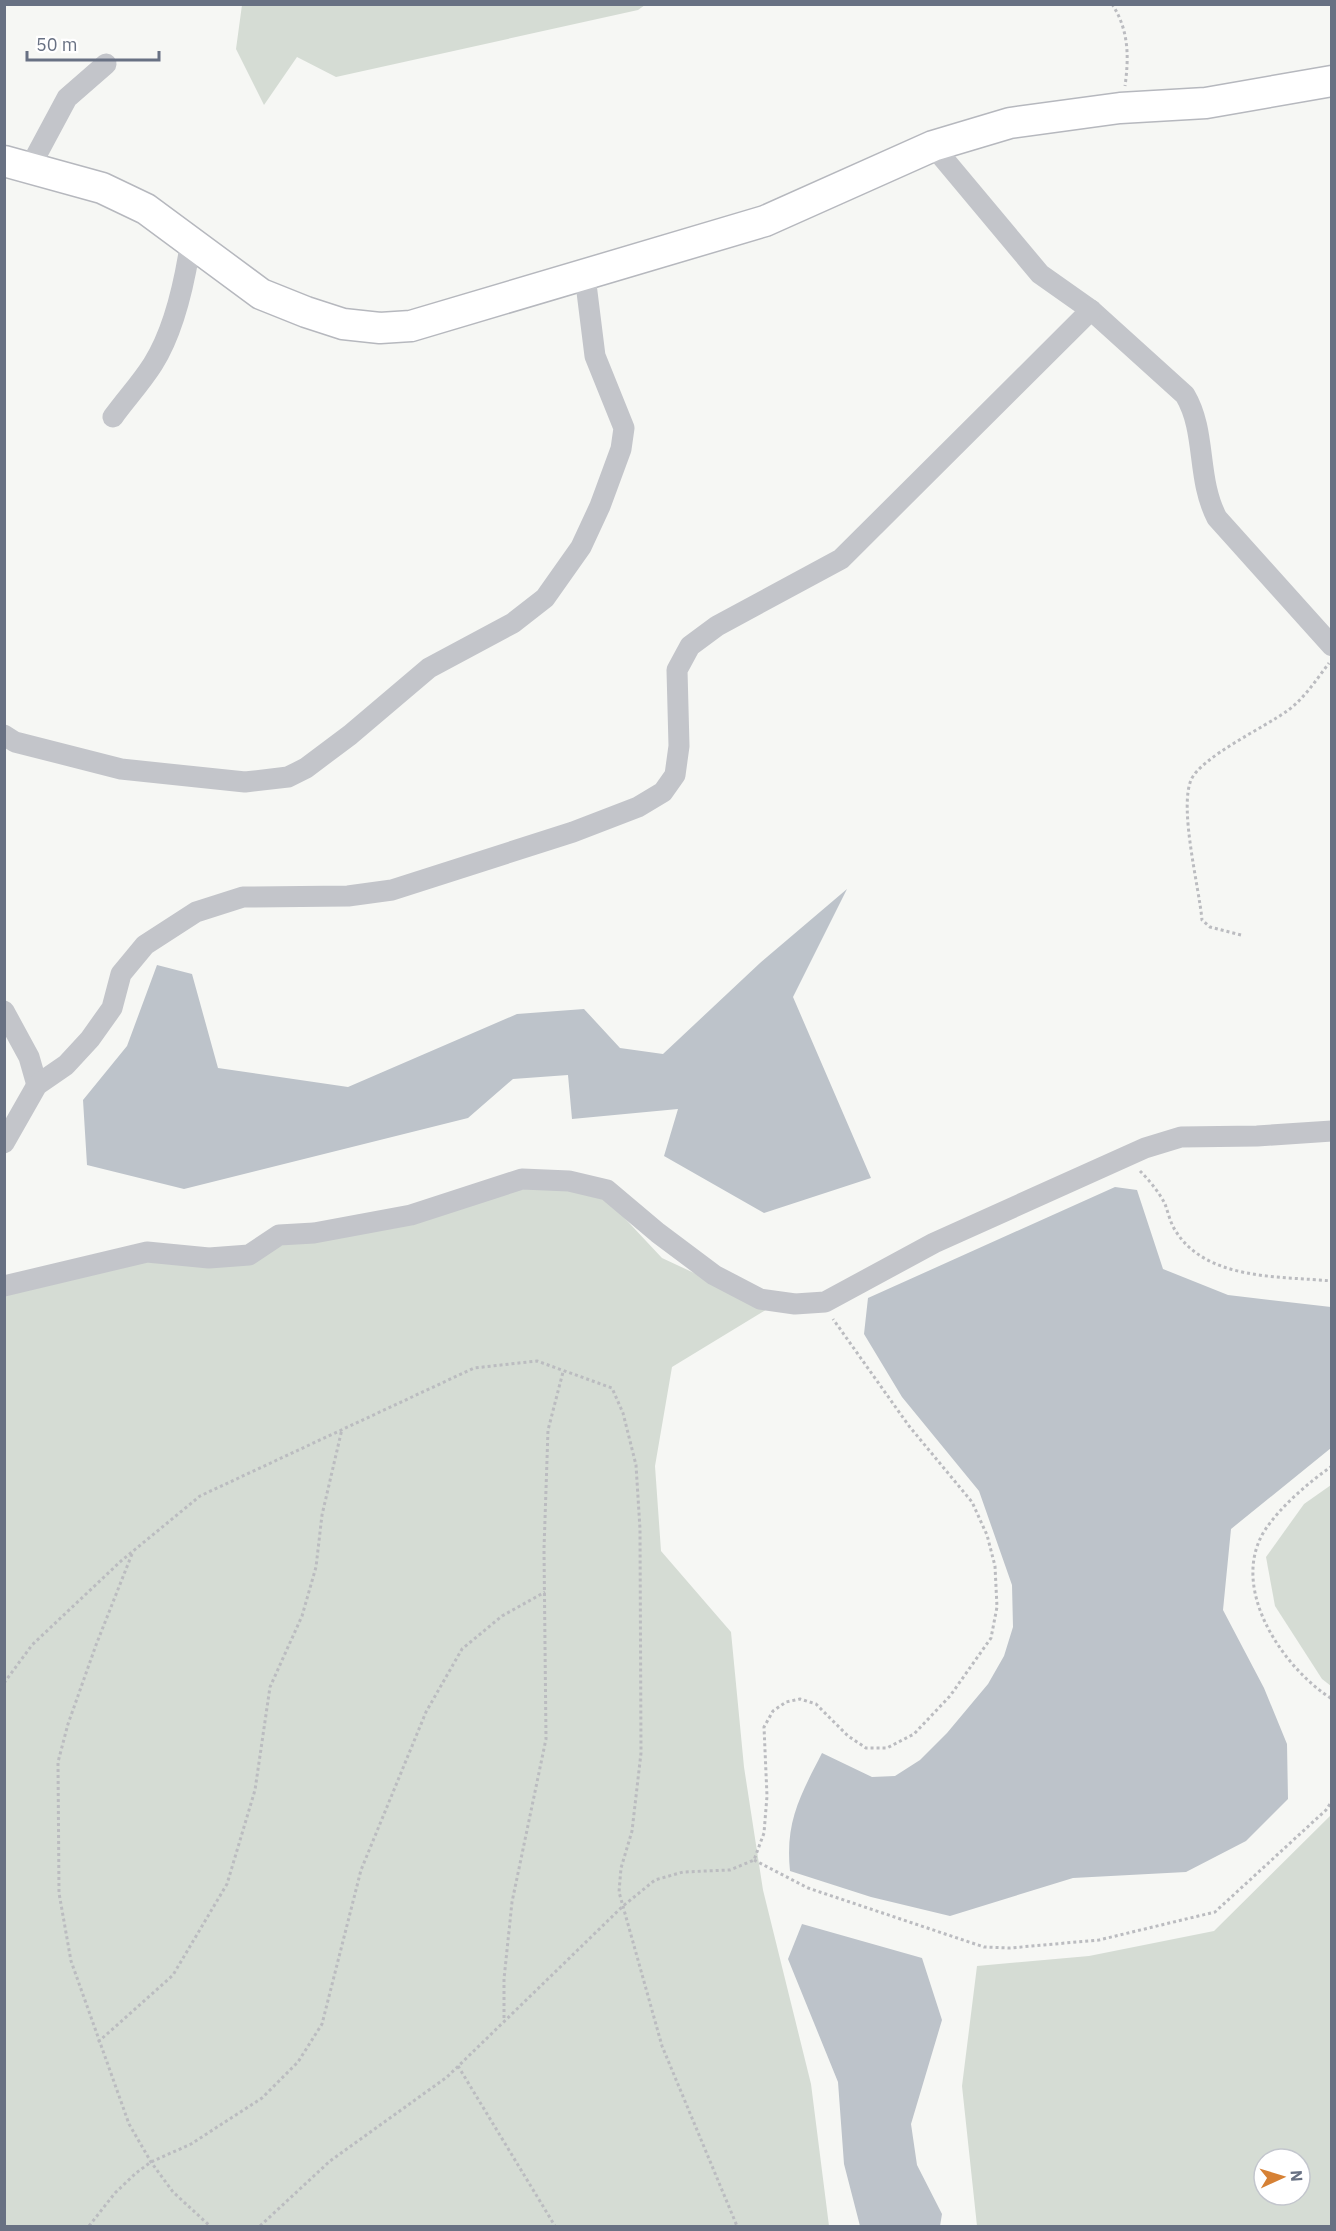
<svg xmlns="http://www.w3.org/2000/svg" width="1336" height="2231" font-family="'IBM Plex Sans',sans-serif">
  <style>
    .green { fill: #d5dcd4; fill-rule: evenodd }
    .water { fill: #bdc3ca }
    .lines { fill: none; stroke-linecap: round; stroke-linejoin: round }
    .secondary-casing { stroke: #b6b8be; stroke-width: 33 }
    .path { stroke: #bbbcc0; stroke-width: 3; stroke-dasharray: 3 3; stroke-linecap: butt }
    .street { stroke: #c3c5ca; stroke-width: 21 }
    .secondary { stroke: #fff; stroke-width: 30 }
  </style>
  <rect width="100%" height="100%" fill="#f6f7f4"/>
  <!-- green -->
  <g class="green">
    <polygon points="242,5 242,4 645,5 638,10 336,77 297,57 264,105 236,49"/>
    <polygon points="586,1177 662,1258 769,1308 672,1367 655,1466 661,1551 731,1632 744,1767 763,1890 811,2084 829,2226 5,2226 5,1280 395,1228 499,1194"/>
    <polygon points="1331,1485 1331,1686 1322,1679 1275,1606 1266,1557 1304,1504"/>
    <path d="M1331 1815V2226H977L962 2086 977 1966 1089 1956 1214 1931ZM1264 2159H1300V2195H1264Z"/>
  </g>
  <!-- water -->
  <g class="water">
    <polygon points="847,889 793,997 871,1178 764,1213 664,1156 678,1109 572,1119 568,1075 513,1079 468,1118 184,1189 87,1165 83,1100 127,1046 157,965 192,974 218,1068 348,1087 517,1014 584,1009 620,1048 663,1054 760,963"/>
    <path d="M1115 1187 1137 1190 1163 1269 1228 1295 1331 1307V1448L1231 1529 1223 1610 1264 1688 1287 1744 1288 1799 1246 1841 1186 1872 1073 1878 950 1916 871 1897 790 1871C785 1822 800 1796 822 1753L872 1777 895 1776 920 1760 947 1733 988 1684 1004 1656 1013 1627 1012 1585 979 1491 902 1397 864 1334 868 1298Z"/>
    <polygon points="802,1924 922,1958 942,2020 911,2124 917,2165 942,2214 940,2226 860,2226 844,2164 838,2082 788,1959"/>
  </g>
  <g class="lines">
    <defs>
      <polyline id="secondary" points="4,161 102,188 146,209 261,294 306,312 343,324 380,328 411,326 765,221 933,146 1010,123 1120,108 1206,103 1332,81"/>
    </defs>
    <!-- secondary casing -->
    <use href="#secondary" class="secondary-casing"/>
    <!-- path -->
    <g class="path">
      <path d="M1112 4C1129 30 1129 57 1125 86"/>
      <path d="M1241 935 1210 927 1202 920C1199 887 1179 809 1191 780 1201 757 1265 727 1287 711 1303 700 1317 679 1329 663"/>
      <path d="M1140 1171C1149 1180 1159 1192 1165 1204 1168 1212 1170 1222 1175 1230 1206 1281 1280 1276 1332 1281"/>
      <path d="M1332 1466C1308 1483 1281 1506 1265 1530 1228 1588 1283 1668 1332 1699"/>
      <polyline points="132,1554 96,1645 68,1724 58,1762 59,1893 71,1961 129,2124 151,2162 173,2192 210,2226"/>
      <polyline points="4,1683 32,1645 121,1561 200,1496 474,1368 537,1361 612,1388 623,1413 636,1465 640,1529 641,1753 632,1831 621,1868 619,1892 662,2046 737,2226"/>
      <polyline points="754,1860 808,1888 984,1947 1010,1948 1099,1940 1215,1912 1326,1810 1332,1801"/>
      <polyline points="504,2018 504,1979 512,1902 546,1739 544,1549 548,1430 563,1372"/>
      <polyline points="98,2042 173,1975 227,1884 255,1790 270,1687 302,1616 316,1567 322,1515 342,1429"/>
      <polyline points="458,2066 555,2226"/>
      <polyline points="89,2226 115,2193 136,2173 151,2162 191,2144 262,2098 298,2062 322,2024 361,1870 426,1712 462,1649 502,1616 545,1592"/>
      <polyline points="260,2226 330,2161 447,2077 623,1906 655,1880 683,1872 730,1870 754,1860 764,1833 767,1796 764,1727 773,1711 786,1702 800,1699 816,1704 848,1736 866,1748 887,1748 914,1734 950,1696 991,1638 997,1607 995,1566 987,1535 972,1502 909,1426 833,1319"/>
    </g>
    <!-- street -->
    <g class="street">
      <path d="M933 146 1040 274 1091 310 1185 395C1207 432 1196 478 1217 518L1332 646"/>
      <polyline points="30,167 67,98 106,64"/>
      <path d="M113 417C126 399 141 383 153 364 175 329 185 281 191 240"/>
      <polyline points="4,735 15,742 121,769 245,782 288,777 306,768 350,735 429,668 513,623 545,598 581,547 600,506 621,449 624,428 595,356 585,276"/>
      <polyline points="4,1011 29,1057 37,1085"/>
      <polyline points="4,1143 37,1085 66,1065 90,1039 112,1008 121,974 145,945 196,912 243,897 348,896 392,890 573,832 638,807 663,792 675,775 679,746 677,670 690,646 717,626 841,559 1091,310"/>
      <polyline points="4,1286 147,1252 209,1258 249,1255 279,1235 314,1233 411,1215 522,1179 569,1181 607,1190 658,1233 714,1275 760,1299 795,1304 825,1302 934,1243 1145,1148 1181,1137 1257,1136 1332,1131"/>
    </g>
    <!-- secondary -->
    <use href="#secondary" class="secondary"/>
  </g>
  <!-- border -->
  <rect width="1336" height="2231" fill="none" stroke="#687183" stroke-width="12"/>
  <!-- north arrow -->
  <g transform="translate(1282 2177) rotate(86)"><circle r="28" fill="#ffffff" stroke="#c3c6cd" stroke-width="1.5"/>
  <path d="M0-4.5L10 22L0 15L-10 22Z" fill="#d68135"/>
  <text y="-9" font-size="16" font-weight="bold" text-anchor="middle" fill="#687183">N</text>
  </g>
  <!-- scale -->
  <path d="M27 51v9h132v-9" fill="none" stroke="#687183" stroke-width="3"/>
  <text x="36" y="51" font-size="18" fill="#687183" stroke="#ffffff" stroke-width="4.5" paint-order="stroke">50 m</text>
</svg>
